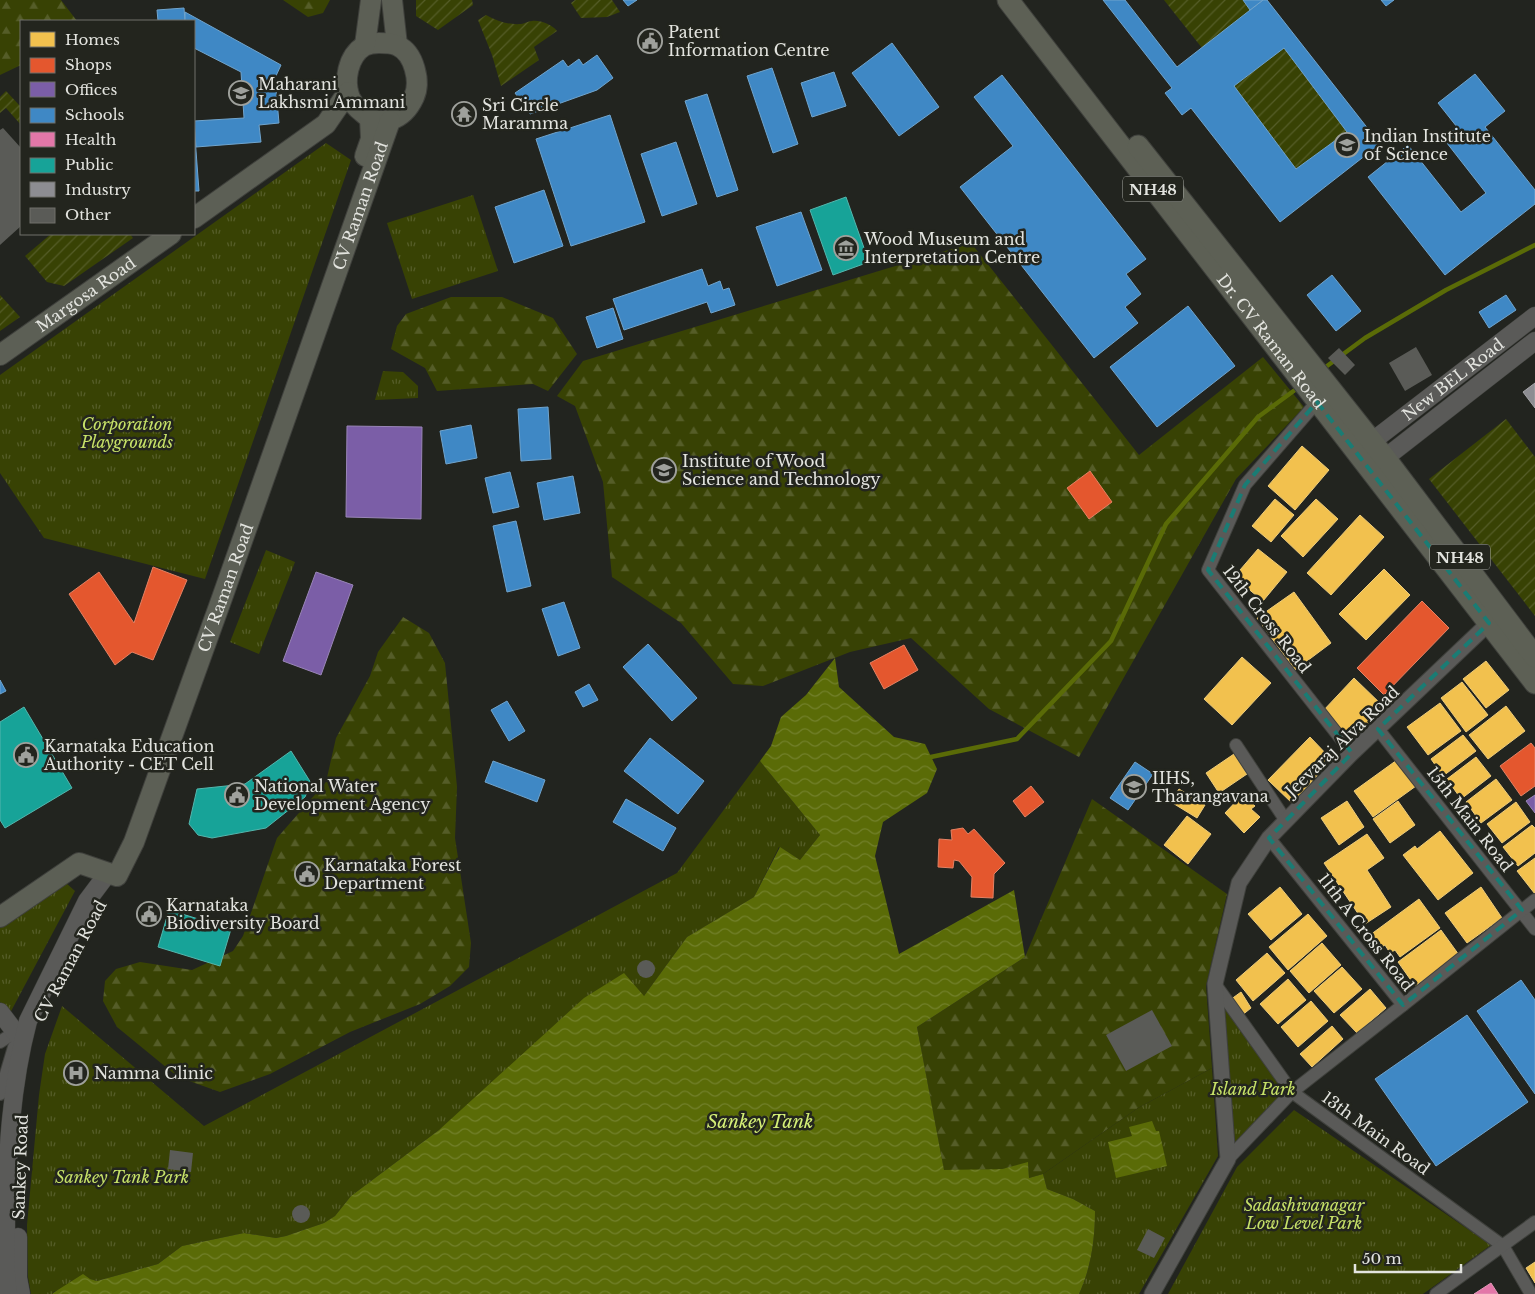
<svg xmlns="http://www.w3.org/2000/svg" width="1535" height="1294" font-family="'Libre Baskerville',serif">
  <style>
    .forest { fill: url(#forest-firs) }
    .park { fill: url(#park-tufts) }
    .garden { fill: url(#garden-furrows) }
    .water { fill: url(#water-waves) }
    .homes { fill: #f2c14e; stroke: #eecc7a }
    .shops { fill: #e4572e; stroke: #e48163 }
    .offices { fill: #7b5ea7; stroke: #9a86b8 }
    .schools { fill: #3f88c5; stroke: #70a4cd; fill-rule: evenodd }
    .health { fill: #e377a8; stroke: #e398b8 }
    .public { fill: #17a398; stroke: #54b6ad }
    .industry { fill: #8d8d92; stroke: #a7a7a9 }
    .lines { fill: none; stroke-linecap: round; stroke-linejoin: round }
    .stream { stroke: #5a6b07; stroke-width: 4.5 }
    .building { fill: #5a5b57 }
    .minor-casing { stroke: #3f403c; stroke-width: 14 }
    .tertiary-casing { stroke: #3f403c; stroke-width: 17 }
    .secondary-casing { stroke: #3f403c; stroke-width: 19 }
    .primary-casing { stroke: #3f403c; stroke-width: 22 }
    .trunk-casing { stroke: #3f403c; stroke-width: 23 }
    .minor { stroke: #5a5a58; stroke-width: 12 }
    .tertiary { stroke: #5a5a58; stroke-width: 15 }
    .secondary { stroke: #5a5a58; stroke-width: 18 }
    .primary { stroke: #5c5f55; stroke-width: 20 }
    .trunk { stroke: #5d6055; stroke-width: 21 }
    .marked { fill: none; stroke: #1a7c74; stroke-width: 4; stroke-dasharray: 10 6; stroke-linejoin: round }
    .labels { text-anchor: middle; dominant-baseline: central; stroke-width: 5; stroke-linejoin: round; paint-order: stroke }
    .shield { fill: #23251e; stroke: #a9aba5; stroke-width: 1 }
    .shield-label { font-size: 15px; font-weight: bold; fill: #e3e4df }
    .poi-label { font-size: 16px; fill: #e3e4df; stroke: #23251e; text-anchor: start }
    .street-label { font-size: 16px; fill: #e3e4df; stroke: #23251e }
    .park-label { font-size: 16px; font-style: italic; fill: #c7e268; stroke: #23251e }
    .water-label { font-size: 18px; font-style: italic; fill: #d5f077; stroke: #23251e }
  </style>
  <defs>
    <pattern id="forest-firs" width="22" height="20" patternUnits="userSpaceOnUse" patternTransform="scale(1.25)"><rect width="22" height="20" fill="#384204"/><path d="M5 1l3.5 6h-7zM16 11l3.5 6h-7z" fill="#555d28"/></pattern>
    <pattern id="park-tufts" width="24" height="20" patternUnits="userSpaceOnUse" patternTransform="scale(1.25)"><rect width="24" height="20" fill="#384204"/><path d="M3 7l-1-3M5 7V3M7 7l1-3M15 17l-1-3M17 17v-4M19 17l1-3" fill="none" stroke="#555d28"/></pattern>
    <pattern id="garden-furrows" width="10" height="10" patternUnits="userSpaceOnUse" patternTransform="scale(1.25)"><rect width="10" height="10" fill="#384204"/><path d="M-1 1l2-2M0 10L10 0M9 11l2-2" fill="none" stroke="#555d28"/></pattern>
    <pattern id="water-waves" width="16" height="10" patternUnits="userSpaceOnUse" patternTransform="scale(1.25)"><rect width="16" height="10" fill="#5a6b07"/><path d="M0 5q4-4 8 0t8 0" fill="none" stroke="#72802b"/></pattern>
  </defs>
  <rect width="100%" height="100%" fill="#22241f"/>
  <!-- forest -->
  <g class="forest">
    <polygon points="0,0 61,0 77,21 21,21 21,65 0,75"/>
    <polygon points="283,0 330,0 323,13 308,17"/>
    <polygon points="971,243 1139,455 1263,357 1304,407 1236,479 1079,757 989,709 911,638 850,652 763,686 733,684 681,623 612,577 603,482 575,406 557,396 583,361"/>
    <polygon points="451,297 502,297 553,318 577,354 548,391 533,384 437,391 425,368 391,349 397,326 406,314"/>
    <polygon points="403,617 429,633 445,663 457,787 455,838 471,943 469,967 450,986 420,1004 350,1032 270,1074 220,1092 178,1077 117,1027 103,1001 105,981 116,969 140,962 192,970 233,951 243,936 277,838 326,782 336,738 370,676 378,652"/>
    <polygon points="1092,799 1227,894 1206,986 1212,1068 1138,1108 1043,1174 1029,1178 1028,1163 1002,1169 944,1171 917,1027 1025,957"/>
  </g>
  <!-- park -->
  <g class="park">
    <polygon points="326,143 351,160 205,579 44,538 0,473 0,375"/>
    <polygon points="473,195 498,271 412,299 387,223"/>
    <polygon points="383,371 403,372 418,386 418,398 375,400"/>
    <polygon points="266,550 295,562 259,654 230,642"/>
    <polygon points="760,761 820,835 800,860 779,847 754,897 687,937 644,996 439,1130 351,1196 335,1216 324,1223 286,1236 276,1238 244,1233 182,1246 158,1264 97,1281 90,1279 53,1292 53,1294 31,1294 28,1277 27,1225 39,1095 45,1054 62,1006 204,1126 677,873"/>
    <polygon points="66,883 75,891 9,1015 0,1002 0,928"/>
    <polygon points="1215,984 1292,1092 1228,1159"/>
    <path d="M1212 1068 1218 1156 1139 1294H1079C1091 1268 1095 1240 1095 1211L1073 1199 1047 1189 1043 1174 1138 1108Z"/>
    <polygon points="1294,1110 1491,1245 1423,1294 1168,1294 1237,1167"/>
  </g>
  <!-- garden -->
  <g class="garden">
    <polygon points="416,0 472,0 473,5 438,30 416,16"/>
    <polygon points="575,0 612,0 620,12 607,17 581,18 571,3"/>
    <polygon points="1164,0 1243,0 1250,10 1202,48"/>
    <path d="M486 15C497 21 508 25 521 24 524 24 528 21 532 21 541 20 552 25 557 31L534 47 539 60 501 86 492 55 478 20Z"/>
    <polygon points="1284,48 1347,132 1296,169 1234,86"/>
    <polygon points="6,91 21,107 21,125 6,108 0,113 0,97"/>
    <polygon points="51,234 130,234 133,238 64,286 47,282 25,256"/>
    <polygon points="0,295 20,317 0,331"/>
    <polygon points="1506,419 1535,457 1535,616 1429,479"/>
  </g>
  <!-- water -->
  <g class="water">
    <path d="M835 658 839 687 894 737 925 744 937 769 927 793 883 822 875 856 899 954 1014 890 1025 957 917 1027 944 1170 1002 1169 1028 1162 1029 1178 1043 1174 1047 1189 1073 1199 1095 1211C1095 1240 1091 1268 1079 1294H53V1293L83 1274 90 1279 97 1281 158 1264 182 1246 244 1233 276 1238 286 1236 324 1223 335 1216 351 1196 439 1130 584 998 624 973 644 996 687 937 754 897 780 847 800 860 820 835 760 761 771 746 781 717 806 695Z"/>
    <polygon points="1152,1121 1156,1131 1159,1131 1167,1166 1116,1178 1108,1142 1132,1136 1129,1127"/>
  </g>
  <!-- homes -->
  <g class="homes">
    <polygon points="1302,446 1329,470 1295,510 1268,486"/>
    <polygon points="1275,499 1294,515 1271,542 1252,526"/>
    <polygon points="1316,499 1338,519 1303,557 1281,536"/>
    <polygon points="1360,515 1384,537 1331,595 1307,573"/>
    <polygon points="1258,549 1287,572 1263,601 1234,577"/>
    <polygon points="1384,569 1410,595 1366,640 1339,614"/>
    <polygon points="1294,592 1331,643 1295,670 1257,618"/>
    <polygon points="1242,657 1271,683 1232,725 1204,699"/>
    <polygon points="1486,661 1509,690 1486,708 1463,679"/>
    <polygon points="1354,678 1384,707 1352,740 1322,712"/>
    <polygon points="1462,682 1488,715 1466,732 1441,698"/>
    <polygon points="1440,703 1461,731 1428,755 1407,727"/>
    <polygon points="1506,706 1525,731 1488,759 1469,735"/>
    <polygon points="1463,735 1476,751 1443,776 1431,759"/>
    <polygon points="1310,737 1331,759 1293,804 1268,780"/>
    <polygon points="1234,754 1247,774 1219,793 1206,773"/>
    <polygon points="1476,757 1491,776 1461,799 1447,779"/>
    <polygon points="1397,760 1416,786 1373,817 1354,791"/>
    <polygon points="1496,779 1512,800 1481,823 1466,802"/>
    <polygon points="1179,789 1205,805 1197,818 1171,802"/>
    <polygon points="1243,794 1255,806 1251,809 1260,817 1244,833 1225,813"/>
    <polygon points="1347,801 1364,827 1339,845 1321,818"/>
    <polygon points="1398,801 1415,825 1390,843 1373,819"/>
    <polygon points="1516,802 1530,822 1502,843 1487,824"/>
    <polygon points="1187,816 1211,834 1188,864 1164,845"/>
    <polygon points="1532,825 1535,828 1535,853 1518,866 1503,847"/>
    <polygon points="1440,831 1473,873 1438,900 1403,855 1415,846 1417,849"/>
    <polygon points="1367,834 1384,858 1367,870 1391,907 1365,924 1324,863"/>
    <polygon points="1535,858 1535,894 1517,871"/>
    <polygon points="1280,887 1302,914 1271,940 1248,914"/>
    <polygon points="1481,887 1502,918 1467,943 1445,913"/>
    <polygon points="1419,899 1440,928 1400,957 1395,950 1390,953 1385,945 1380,948 1370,935"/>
    <polygon points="1308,914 1327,936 1288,970 1269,947"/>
    <polygon points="1441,930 1459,955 1415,986 1398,962"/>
    <polygon points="1322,943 1341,965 1309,993 1290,971"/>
    <polygon points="1267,953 1285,973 1253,1001 1236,980"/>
    <polygon points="1342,967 1362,989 1334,1013 1314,991"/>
    <polygon points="1288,979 1306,1000 1278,1024 1260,1004"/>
    <polygon points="1370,989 1386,1008 1357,1033 1340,1015"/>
    <polygon points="1241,992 1251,1008 1241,1016 1230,1000"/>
    <polygon points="1311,1001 1328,1021 1298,1047 1281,1027"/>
    <polygon points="1332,1026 1343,1039 1312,1067 1300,1054"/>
    <polygon points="1535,1262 1535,1283 1526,1268"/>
  </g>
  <!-- shops -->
  <g class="shops">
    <polygon points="1090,471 1112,502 1089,519 1067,488"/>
    <polygon points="153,567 187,580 153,660 132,652 115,665 69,594 99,572 134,623"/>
    <polygon points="1422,601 1449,628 1384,695 1357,668"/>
    <polygon points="904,645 918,670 884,689 870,663"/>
    <polygon points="1531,743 1535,748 1535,786 1521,796 1500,766"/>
    <polygon points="1031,786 1044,802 1025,817 1013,801"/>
    <polygon points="963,828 968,834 974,829 1005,863 994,874 993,898 971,897 972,877 959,861 954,860 953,868 938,867 939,839 952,840 951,830"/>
  </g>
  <!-- offices -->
  <g class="offices">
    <polygon points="347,426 422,427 421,519 346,517"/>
    <polygon points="316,572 353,585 321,675 283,661"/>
    <polygon points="1535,795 1535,813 1526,801"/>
  </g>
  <!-- schools -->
  <g class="schools">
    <polygon points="623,0 637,0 628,6"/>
    <path d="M1103 0H1125L1177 67 1263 0H1267L1380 144 1280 222 1191 108 1182 115 1165 93 1172 88ZM1284 48 1347 132 1296 169 1234 86Z"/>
    <polygon points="1243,0 1263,0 1250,10"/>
    <polygon points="1381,0 1394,0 1386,6"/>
    <polygon points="184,8 185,21 158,21 157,10"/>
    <polygon points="185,12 281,65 275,78 279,123 259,125 261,142 196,147 194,121 244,118 241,72 194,48 194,21 185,21"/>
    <polygon points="892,43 939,107 899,136 852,73"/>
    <polygon points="597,55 613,78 597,90 530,114 515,93 563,60 568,67 579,59 583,65"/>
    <polygon points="772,68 798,144 773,153 747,76"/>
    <polygon points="834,72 846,106 812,117 801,83"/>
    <polygon points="1475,74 1505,111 1485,127 1535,190 1535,204 1445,275 1368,177 1408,145 1461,212 1486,193 1443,138 1457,127 1438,103"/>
    <polygon points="1002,75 1146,259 1126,274 1141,294 1125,307 1138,323 1094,358 960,187 1013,146 974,97"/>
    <polygon points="707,94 738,190 717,197 685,101"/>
    <polygon points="610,115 645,222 571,246 536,139"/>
    <polygon points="194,124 199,191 194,191"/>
    <polygon points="676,142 697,204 662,216 641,154"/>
    <polygon points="544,190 563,246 514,263 495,207"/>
    <polygon points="801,212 822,270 777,286 756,227"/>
    <polygon points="702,269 708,286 720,281 723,290 729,288 735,305 711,313 707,302 624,330 613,299"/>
    <polygon points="1332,275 1361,311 1336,331 1307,295"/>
    <polygon points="1506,295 1516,310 1489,328 1479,312"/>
    <polygon points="1188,306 1235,366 1157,427 1110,367"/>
    <polygon points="613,308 623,339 597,348 586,317"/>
    <polygon points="548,407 551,459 521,461 518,409"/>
    <polygon points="471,425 477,458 446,464 440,431"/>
    <polygon points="510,472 519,507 493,513 485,478"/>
    <polygon points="573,476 580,513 544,520 537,483"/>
    <polygon points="516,521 531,586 507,592 493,526"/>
    <polygon points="564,602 580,648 558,656 542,609"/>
    <polygon points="648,644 697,698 672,721 623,667"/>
    <polygon points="0,680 6,691 0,694"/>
    <polygon points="589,684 598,700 583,707 575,692"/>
    <polygon points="507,701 525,731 509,741 491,710"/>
    <polygon points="650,738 704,781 678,814 624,771"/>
    <polygon points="493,761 545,780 537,802 485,782"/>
    <polygon points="1135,762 1153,774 1128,810 1110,798"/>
    <polygon points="626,799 676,828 663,851 613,822"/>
    <polygon points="1521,980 1535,1000 1535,1094 1477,1011"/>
    <polygon points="1467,1015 1528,1102 1436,1166 1375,1079"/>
  </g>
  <!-- health -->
  <polygon class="health" points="1491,1283 1498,1294 1474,1294"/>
  <!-- public -->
  <g class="public">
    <polygon points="846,197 869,262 833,275 810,210"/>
    <polygon points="24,707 72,788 5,828 0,820 0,722"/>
    <polygon points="291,751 311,783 305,797 266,828 212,838 198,835 189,824 197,789 245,784"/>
    <polygon points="169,910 231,929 220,966 158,947"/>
  </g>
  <!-- industry -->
  <polygon class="industry" points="1535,383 1535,408 1523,392"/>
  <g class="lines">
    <!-- stream -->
    <g class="stream">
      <polyline points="1323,369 1365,338 1446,290 1535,245"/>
      <polyline points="926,758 1017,739 1111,641 1166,524 1258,417 1299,387"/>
    </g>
  </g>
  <!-- building -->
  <g class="building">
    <polygon points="3,128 21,148 21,226 0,245 0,130"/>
    <polygon points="1416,347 1432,375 1405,391 1389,363"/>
    <polygon points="1339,348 1355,365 1345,375 1328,358"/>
    <circle cx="646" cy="969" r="9"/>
    <polygon points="1152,1010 1172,1046 1126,1071 1106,1035"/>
    <polygon points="170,1150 193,1153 191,1172 168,1169"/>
    <circle cx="301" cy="1214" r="9"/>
    <polygon points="1148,1229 1165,1238 1154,1258 1137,1250"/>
  </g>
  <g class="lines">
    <defs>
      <g id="minor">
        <polyline points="1317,402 1245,485 1208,570 1352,753"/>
        <polyline points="1378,729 1535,929"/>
        <polyline points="1236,745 1286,821"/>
        <polyline points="1215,984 1292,1092 1503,1246 1531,1294"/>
        <polyline points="1403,1005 1535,900"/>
        <polyline points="0,1042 9,1036"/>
        <polyline points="0,1094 14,1047 22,1041"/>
        <polyline points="1228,1159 1292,1092 1403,1005 1269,838"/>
        <polyline points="1436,1294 1535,1222"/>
      </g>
      <polyline id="tertiary" points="1152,1294 1228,1159 1215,984 1239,883 1269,838 1352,753 1489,623"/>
      <g id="secondary">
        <path id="s1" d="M1361 450 1535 316"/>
        <polyline points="1376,465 1535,341"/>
        <polyline points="0,1012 22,1041"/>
        <polyline points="18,1237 18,1278 21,1294"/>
        <path d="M8 1294C4 1270 6 1246 6 1222 7 1155 11 1085 28 1021L87 901 108 873"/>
      </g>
      <g id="primary">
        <polyline points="392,0 397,45"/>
        <path d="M379 43C385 43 393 43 398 46 414 53 421 82 414 97 404 119 381 130 362 112 357 108 353 104 350 98 343 81 348 56 364 46 368 44 374 43 379 43Z"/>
        <polyline points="365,45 371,0"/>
        <polyline points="365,156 371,139 370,119"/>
        <polyline points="194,218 326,124 348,92"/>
        <path id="s2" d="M0 355 171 234"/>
        <path id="s3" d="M0 917 79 863 117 876 134 842 222 598 390 121"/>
      </g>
      <g id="trunk">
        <path id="s4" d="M1008 0 1535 683"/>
        <polyline points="1138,146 1385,458 1535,657"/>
      </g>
    </defs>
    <!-- minor casing -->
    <use href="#minor" class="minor-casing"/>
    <!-- tertiary casing -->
    <use href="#tertiary" class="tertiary-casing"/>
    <!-- secondary casing -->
    <use href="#secondary" class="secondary-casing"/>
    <!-- primary casing -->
    <use href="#primary" class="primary-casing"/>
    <!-- trunk casing -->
    <use href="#trunk" class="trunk-casing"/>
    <!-- minor -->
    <use href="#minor" class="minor"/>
    <!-- tertiary -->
    <use href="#tertiary" class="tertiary"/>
    <!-- secondary -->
    <use href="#secondary" class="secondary"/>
    <!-- primary -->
    <use href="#primary" class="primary"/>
    <!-- trunk -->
    <use href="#trunk" class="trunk"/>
  </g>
  <!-- marked area -->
  <path class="marked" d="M1317 402 1489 623 1378 729 1522 910 1403 1005 1269 838 1352 753 1208 570 1245 485Z"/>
  <!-- icons -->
  <defs>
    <symbol id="civic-ring" viewBox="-11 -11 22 22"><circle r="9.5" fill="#23251e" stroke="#9fa19c" stroke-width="1.5"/><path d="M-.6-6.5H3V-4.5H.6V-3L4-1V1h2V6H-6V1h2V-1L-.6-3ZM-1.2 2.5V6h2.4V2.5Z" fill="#9fa19c"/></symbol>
    <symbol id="university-ring" viewBox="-11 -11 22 22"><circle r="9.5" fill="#23251e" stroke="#9fa19c" stroke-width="1.5"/><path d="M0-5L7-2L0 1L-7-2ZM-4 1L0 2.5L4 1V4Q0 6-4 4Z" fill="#9fa19c"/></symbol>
    <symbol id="temple-ring" viewBox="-11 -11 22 22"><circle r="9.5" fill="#23251e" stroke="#9fa19c" stroke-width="1.5"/><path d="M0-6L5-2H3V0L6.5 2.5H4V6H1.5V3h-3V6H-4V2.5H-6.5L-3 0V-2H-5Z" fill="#9fa19c"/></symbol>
    <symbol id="museum-ring" viewBox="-11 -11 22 22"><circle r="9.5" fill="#23251e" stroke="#9fa19c" stroke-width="1.5"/><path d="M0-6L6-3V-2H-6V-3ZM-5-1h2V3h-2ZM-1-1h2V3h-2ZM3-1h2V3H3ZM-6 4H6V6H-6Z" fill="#9fa19c"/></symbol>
    <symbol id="hospital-ring" viewBox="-11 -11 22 22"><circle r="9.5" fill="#23251e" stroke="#9fa19c" stroke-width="1.5"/><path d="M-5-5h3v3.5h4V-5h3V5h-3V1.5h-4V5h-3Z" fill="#9fa19c"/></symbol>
  </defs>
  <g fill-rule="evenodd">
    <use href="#civic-ring" x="636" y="27" width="28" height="28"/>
    <use href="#university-ring" x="227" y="79" width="28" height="28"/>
    <use href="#temple-ring" x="450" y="100" width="28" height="28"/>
    <use href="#university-ring" x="1333" y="131" width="28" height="28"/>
    <use href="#museum-ring" x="832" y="234" width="28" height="28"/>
    <use href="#university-ring" x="650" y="456" width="28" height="28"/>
    <use href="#civic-ring" x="12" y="741" width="28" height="28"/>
    <use href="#university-ring" x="1120" y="773" width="28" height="28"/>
    <use href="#civic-ring" x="223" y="781" width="28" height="28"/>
    <use href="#civic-ring" x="293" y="860" width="28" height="28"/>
    <use href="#civic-ring" x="135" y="900" width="28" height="28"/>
    <use href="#hospital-ring" x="62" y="1059" width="28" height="28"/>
  </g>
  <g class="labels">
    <!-- shield labels -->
    <g class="shield">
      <rect x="1123" y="176.5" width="60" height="25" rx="4"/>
      <rect x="1430" y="544.5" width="60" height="25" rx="4"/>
    </g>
    <g class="shield-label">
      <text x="1153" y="189">NH48</text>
      <text x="1460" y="557">NH48</text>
    </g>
    <!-- poi labels -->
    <g class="poi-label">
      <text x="668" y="32">Patent<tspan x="668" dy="18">Information Centre</tspan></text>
      <text x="258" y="84">Maharani<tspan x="258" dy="18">Lakhsmi Ammani</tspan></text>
      <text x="482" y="105">Sri Circle<tspan x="482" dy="18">Maramma</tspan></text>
      <text x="1364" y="136">Indian Institute<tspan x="1364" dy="18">of Science</tspan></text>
      <text x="864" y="239">Wood Museum and<tspan x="864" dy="18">Interpretation Centre</tspan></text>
      <text x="682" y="461">Institute of Wood<tspan x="682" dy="18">Science and Technology</tspan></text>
      <text x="44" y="746">Karnataka Education<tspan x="44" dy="18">Authority - CET Cell</tspan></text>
      <text x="1152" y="778">IIHS,<tspan x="1152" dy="18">Tharangavana</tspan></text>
      <text x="254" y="786">National Water<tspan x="254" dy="18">Development Agency</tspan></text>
      <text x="324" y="865">Karnataka Forest<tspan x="324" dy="18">Department</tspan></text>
      <text x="166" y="905">Karnataka<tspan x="166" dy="18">Biodiversity Board</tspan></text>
      <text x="94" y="1073">Namma Clinic</text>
    </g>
    <!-- street labels -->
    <g class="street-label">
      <text stroke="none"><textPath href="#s3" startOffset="849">CV Raman Road</textPath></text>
      <text stroke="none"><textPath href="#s2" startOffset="105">Margosa Road</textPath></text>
      <text stroke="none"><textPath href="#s4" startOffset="431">Dr. CV Raman Road</textPath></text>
      <text stroke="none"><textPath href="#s1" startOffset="116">New BEL Road</textPath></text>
      <text stroke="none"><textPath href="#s3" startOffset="444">CV Raman Road</textPath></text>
      <text transform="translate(1267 619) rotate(52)">12th Cross Road</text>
      <text transform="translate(1342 741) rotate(-44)">Jeevaraj Alva Road</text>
      <text transform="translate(1470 819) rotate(52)">15th Main Road</text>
      <text transform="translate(1366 932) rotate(52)">11th A Cross Road</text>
      <text transform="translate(70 961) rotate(-62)">CV Raman Road</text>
      <text transform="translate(1376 1133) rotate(36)">13th Main Road</text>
      <text transform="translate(20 1167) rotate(-88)">Sankey Road</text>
    </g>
    <!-- park labels -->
    <g class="park-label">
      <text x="127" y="424">Corporation<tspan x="127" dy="18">Playgrounds</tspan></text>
      <text x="1253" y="1089">Island Park</text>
      <text x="122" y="1177">Sankey Tank Park</text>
      <text x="1304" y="1205">Sadashivanagar<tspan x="1304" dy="18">Low Level Park</tspan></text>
    </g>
    <!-- water labels -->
    <g class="water-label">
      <text x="760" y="1122">Sankey Tank</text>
    </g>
  </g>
  <!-- legend -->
  <rect x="20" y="20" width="175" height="215" fill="#23251e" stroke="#70716b"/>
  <rect x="30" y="32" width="25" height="15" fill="#f2c14e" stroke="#70716b"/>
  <text x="65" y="45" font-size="15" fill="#e3e4df">Homes</text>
  <rect x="30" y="58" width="25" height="15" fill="#e4572e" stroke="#70716b"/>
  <text x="65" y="70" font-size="15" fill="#e3e4df">Shops</text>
  <rect x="30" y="82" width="25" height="15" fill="#7b5ea7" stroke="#70716b"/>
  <text x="65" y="95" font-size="15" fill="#e3e4df">Offices</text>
  <rect x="30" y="108" width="25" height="15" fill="#3f88c5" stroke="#70716b"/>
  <text x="65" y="120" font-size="15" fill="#e3e4df">Schools</text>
  <rect x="30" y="132" width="25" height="15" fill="#e377a8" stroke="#70716b"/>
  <text x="65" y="145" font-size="15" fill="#e3e4df">Health</text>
  <rect x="30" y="158" width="25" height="15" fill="#17a398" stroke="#70716b"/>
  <text x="65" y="170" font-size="15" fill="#e3e4df">Public</text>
  <rect x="30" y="182" width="25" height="15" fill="#8d8d92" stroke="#70716b"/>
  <text x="65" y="195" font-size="15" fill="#e3e4df">Industry</text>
  <rect x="30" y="208" width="25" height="15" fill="#5a5b57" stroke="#70716b"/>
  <text x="65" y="220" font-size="15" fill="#e3e4df">Other</text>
  <!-- scale -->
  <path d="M1355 1264v8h106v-8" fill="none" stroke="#e3e4df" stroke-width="2.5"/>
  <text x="1362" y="1264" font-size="15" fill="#e3e4df" stroke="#23251e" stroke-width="4" paint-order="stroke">50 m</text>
</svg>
